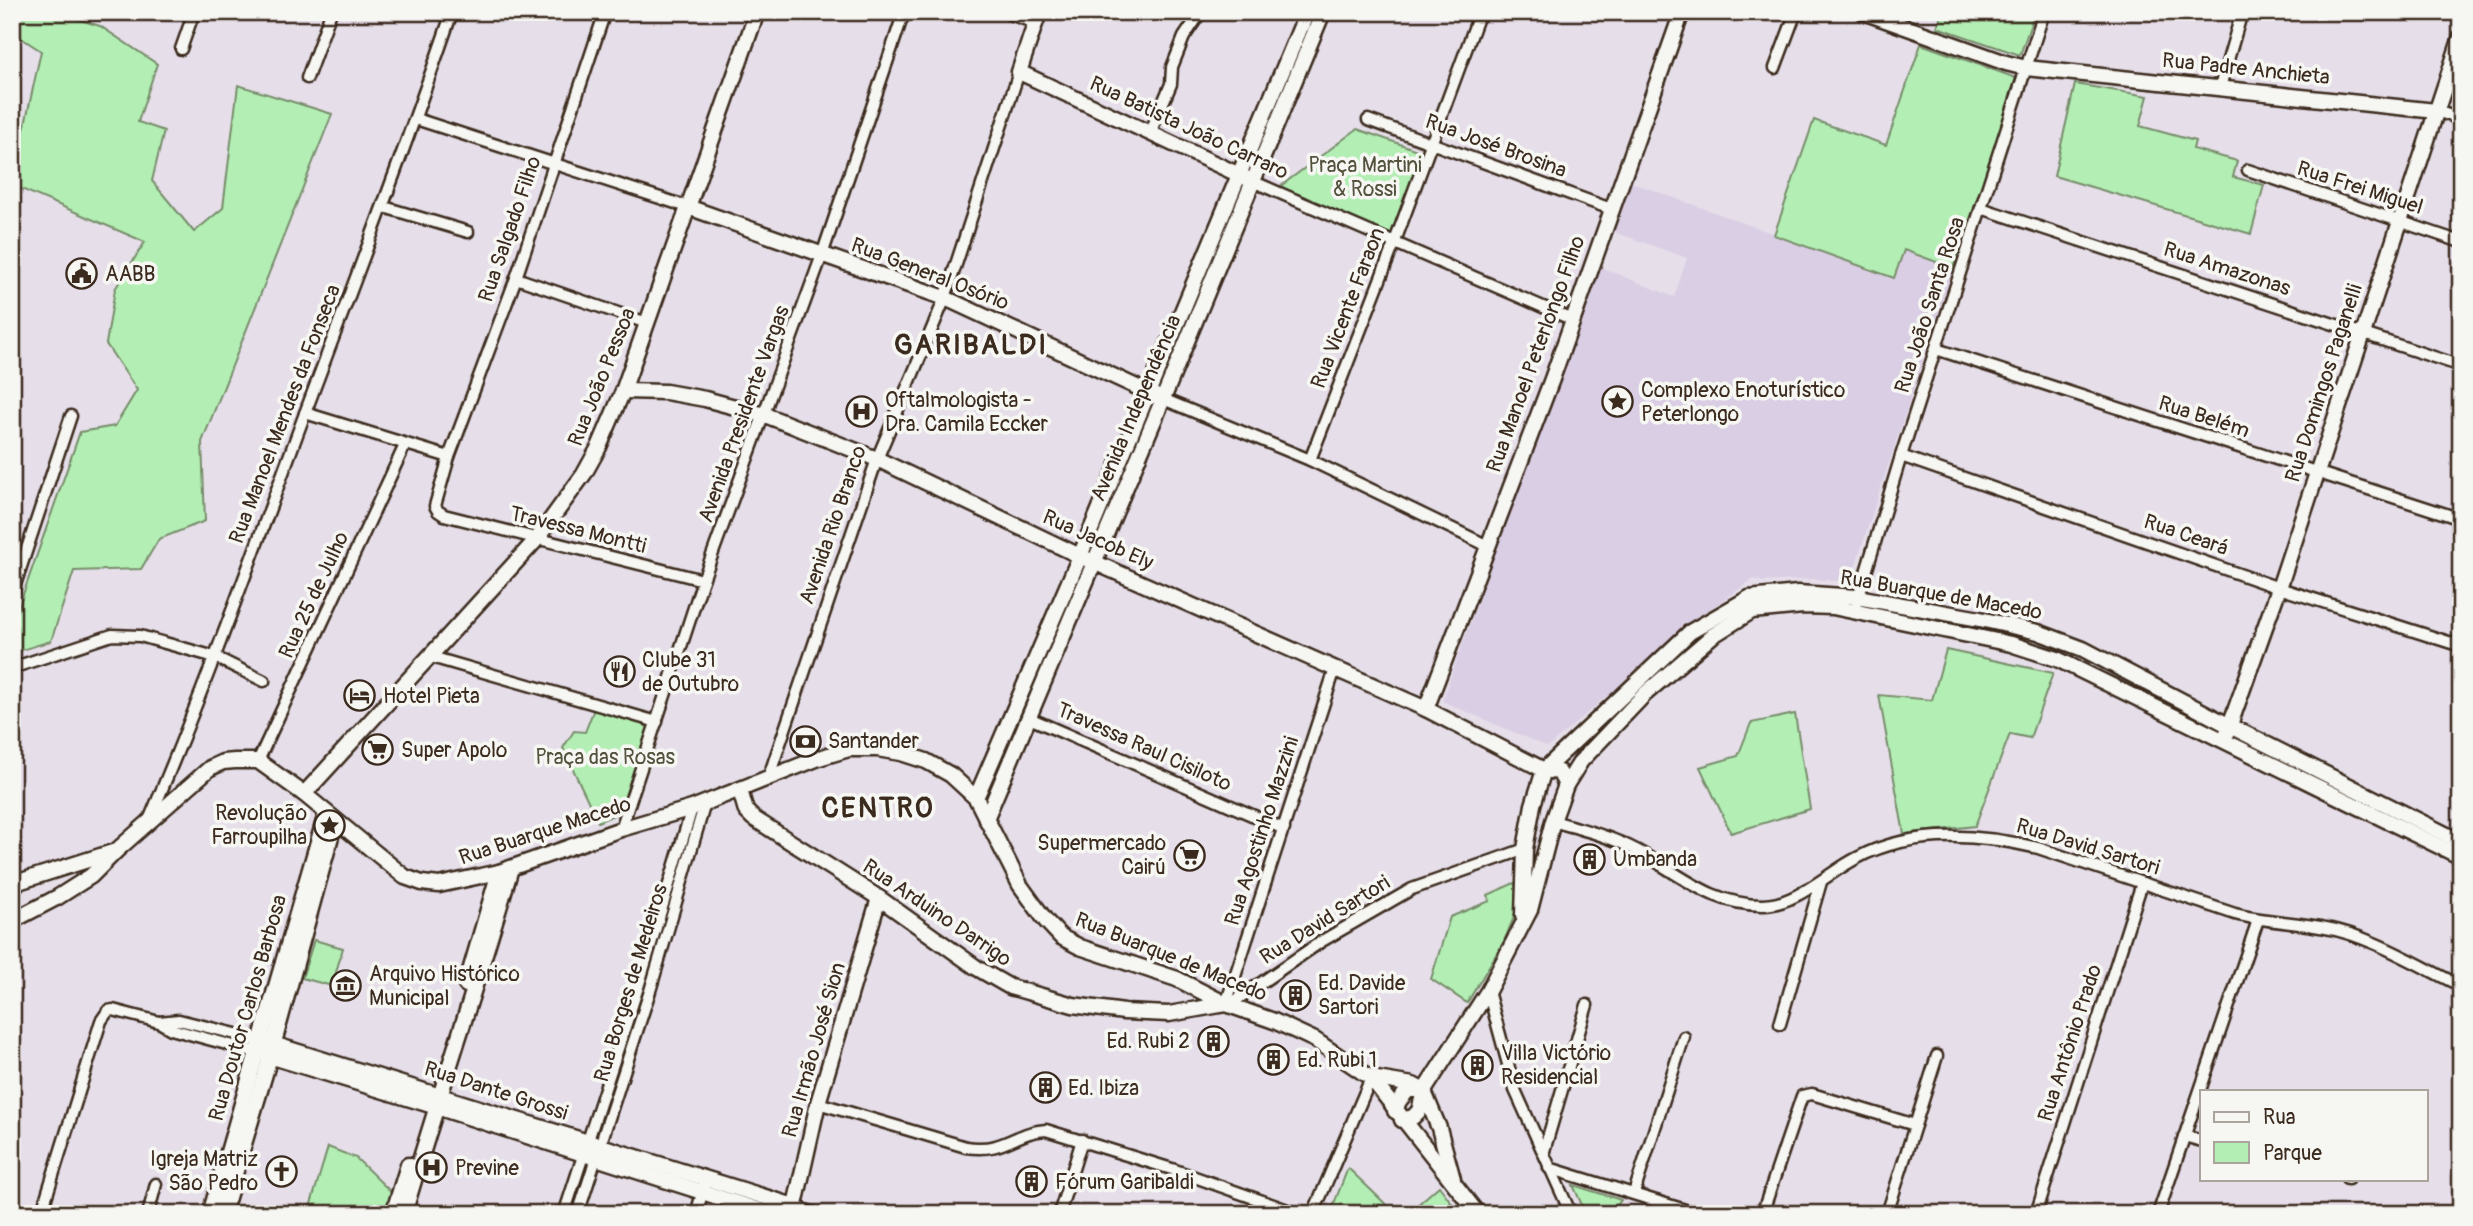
<svg xmlns="http://www.w3.org/2000/svg" width="2473" height="1226" font-family="Pangolin,sans-serif">
  <style>
    .built { fill: #dacee4 }
    .green { fill: #b3efb5; stroke: #778c6a; stroke-width: 2 }
    .lines { fill: none; stroke-linecap: round; stroke-linejoin: round }
    .street-casing { stroke: #3b2a1e; stroke-width: 15 }
    .secondary-casing { stroke: #3b2a1e; stroke-width: 19 }
    .street { stroke: #f6f6f2; stroke-width: 10 }
    .secondary { stroke: #f6f6f2; stroke-width: 14 }
    .labels { text-anchor: middle; dominant-baseline: central; stroke-width: 7; stroke-linejoin: round; paint-order: stroke }
    .street-label { font-size: 21px; fill: #3b2a1e; stroke: #f6f6f2 }
    .park-label { font-size: 21px; fill: #53513c; stroke: #f6f6f2 }
    .poi-label { font-size: 21px; fill: #3b2a1e; stroke: #f6f6f2; text-anchor: start }
    .district-label { font-size: 28px; font-weight: bold; letter-spacing: 2px; fill: #3b2a1e; stroke: #f6f6f2 }
  </style>
  <rect width="100%" height="100%" fill="#e6dfea"/>
  <filter id="ink" filterUnits="userSpaceOnUse"><feTurbulence type="fractalNoise" baseFrequency=".0143" numOctaves="2"/><feDisplacementMap in="SourceGraphic" scale="14" xChannelSelector="R" yChannelSelector="G"/><feConvolveMatrix kernelMatrix="1 2 1 2 8 2 1 2 1" color-interpolation-filters="sRGB"/></filter>
  <g filter="url(#ink)">
    <!-- built -->
    <polygon class="built" points="1628,181 1893,277 1903,250 1953,268 1850,582 1812,579 1763,582 1754,579 1696,619 1548,747 1442,701 1598,266 1674,297 1687,258 1611,231"/>
    <!-- green -->
    <g class="green">
      <polygon points="12,12 54,12 100,26 157,64 138,122 164,131 152,181 194,232 223,208 238,85 332,114 202,442 205,521 159,539 141,569 74,571 51,641 12,653 12,626 80,432 115,426 137,390 106,344 115,289 145,242 12,185 41,51 12,32"/>
      <polygon points="1942,12 2035,12 2020,55 1937,27"/>
      <polygon points="1921,44 2019,79 1953,268 1904,250 1894,278 1774,235 1814,120 1886,145"/>
      <polygon points="2075,84 2148,96 2140,126 2195,141 2193,149 2237,161 2233,177 2264,185 2251,234 2054,176"/>
      <polygon points="1357,129 1423,152 1391,237 1278,188"/>
      <polygon points="1946,650 2053,673 2030,738 2010,734 1975,826 1904,834 1879,695 1932,700"/>
      <polygon points="594,709 652,725 620,812 598,822 563,748 574,731 585,732"/>
      <polygon points="1795,714 1810,809 1731,833 1700,767 1738,756 1751,723"/>
      <polygon points="1514,883 1520,898 1512,922 1504,941 1467,1003 1431,979 1450,917 1490,901 1488,895"/>
      <polygon points="314,940 343,948 332,986 302,978"/>
      <polygon points="328,1147 356,1158 392,1193 384,1214 308,1214"/>
      <polygon points="1348,1168 1396,1214 1330,1214"/>
      <polygon points="1573,1185 1621,1200 1611,1214 1586,1214"/>
      <polygon points="1439,1186 1460,1214 1407,1214"/>
    </g>
    <g class="lines">
      <defs>
        <g id="street">
          <polyline points="605,12 516,278 449,457 435,506 438,511 444,515 703,580"/>
          <polyline points="181,49 194,12"/>
          <polyline points="1775,68 1796,12"/>
          <polyline points="307,78 331,12"/>
          <polyline points="2220,87 2242,12"/>
          <polyline points="2436,111 2461,119"/>
          <polyline points="416,119 688,207"/>
          <polyline points="1368,120 1611,209"/>
          <polyline points="1150,133 1171,84 1172,67 1184,37 1201,12"/>
          <polyline points="2248,170 2461,242"/>
          <polyline points="1252,181 1573,320"/>
          <polyline points="384,207 468,232"/>
          <polyline points="1981,208 2461,366"/>
          <polyline points="516,278 647,323"/>
          <polyline points="1936,349 2461,519"/>
          <polyline points="1163,399 1310,460 1488,546"/>
          <polyline points="305,413 449,457"/>
          <polyline points="1901,456 2279,588 2461,646"/>
          <polyline points="1310,460 1394,244 1480,12"/>
          <polyline points="12,594 71,416"/>
          <polyline points="1857,602 1901,456 2044,12"/>
          <polyline points="428,656 657,722"/>
          <polyline points="12,668 112,635 140,636 215,657 264,681"/>
          <polyline points="1027,717 1284,829"/>
          <polyline points="258,761 405,445"/>
          <polyline points="769,776 877,459 945,298 1019,72"/>
          <path d="M150 818C206 686 254 551 304 416 354 282 406 148 452 12"/>
          <path d="M1553 821C1582 829 1612 837 1638 851 1680 874 1711 905 1763 905 1796 905 1829 872 1857 858 1912 829 1979 834 2038 848L2235 914C2265 922 2296 922 2326 928 2369 935 2421 967 2461 986"/>
          <polyline points="621,829 703,580 822,255 904,12"/>
          <polyline points="1488,991 1515,1090 1571,1214"/>
          <polyline points="1226,1004 1335,669"/>
          <polyline points="1229,1005 1322,941 1412,889 1525,849"/>
          <polyline points="159,1022 179,1020 260,1040"/>
          <polyline points="1780,1024 1821,882"/>
          <path d="M818 1103 966 1147C1005 1153 1014 1132 1046 1130L1175 1170 1299 1214"/>
          <polyline points="2184,1136 2202,1141"/>
          <polyline points="1544,1151 1587,1005"/>
          <polyline points="1549,1168 1698,1214"/>
          <polyline points="2347,1179 2348,1179"/>
          <polyline points="1634,1193 1684,1037"/>
          <polyline points="794,1206 818,1214"/>
          <polyline points="41,1214 101,1021 108,1011 113,1010 159,1022 171,1029 256,1052"/>
          <polyline points="148,1214 156,1184"/>
          <polyline points="564,1214 638,987 692,808"/>
          <polyline points="578,1214 650,991 705,803"/>
          <polyline points="696,1214 704,1187"/>
          <polyline points="1059,1214 1082,1140"/>
          <polyline points="1313,1214 1371,1078"/>
          <polyline points="1762,1214 1802,1096 1812,1094 1915,1125"/>
          <polyline points="1887,1214 1937,1056"/>
          <polyline points="2036,1214 2142,883"/>
          <polyline points="2158,1214 2258,920"/>
        </g>
        <g id="secondary">
          <polyline points="1010,12 1036,21"/>
          <polyline points="1039,12 1019,72 1246,178"/>
          <polyline points="1863,12 2006,63 2026,68 2436,111"/>
          <polyline points="688,207 945,298 1156,396"/>
          <polyline points="623,391 666,392 705,399 765,415 877,459 1080,556 1426,709 1544,770 1559,772 1566,785"/>
          <polyline points="1426,709 1552,379 1682,12"/>
          <polyline points="2227,733 2279,588 2461,37"/>
          <polyline points="740,790 746,811 753,818 879,898 977,968 1010,987 1073,1005 1124,1012 1169,1014 1226,1004"/>
          <polyline points="304,794 536,540 584,474 599,447 623,391 757,12"/>
          <polyline points="976,798 1080,556 1307,12"/>
          <polyline points="986,819 1163,399 1323,12"/>
          <polyline points="12,884 116,851 210,768 223,762 235,761 258,761 304,794 405,877 422,883 439,885 499,872 621,829 692,808 819,758 849,749 877,749 901,753 926,761 951,775 976,798 1020,885 1046,921 1061,937 1080,947 1177,979 1226,1004 1274,1021 1315,1040 1371,1078 1478,1214"/>
          <polyline points="1523,915 1525,849 1533,805 1544,770 1690,632 1749,598 1798,593 1857,597 1980,619 2038,632 2083,649 2230,726 2461,842"/>
          <polyline points="12,921 58,897 91,876 115,852"/>
          <polyline points="466,985 499,872"/>
          <polyline points="260,1040 794,1206"/>
          <polyline points="256,1052 427,1104 771,1214"/>
          <polyline points="1371,1078 1413,1085 1424,1091"/>
          <polyline points="1424,1092 1439,1128 1453,1179"/>
          <polyline points="1395,1111 1399,1101 1408,1090 1422,1090"/>
          <polyline points="1402,1120 1413,1117 1419,1111 1424,1091 1488,991 1530,910 1553,821 1566,785 1581,761 1645,694 1712,636 1752,611 1803,606 1833,607 2011,644 2057,659 2461,857"/>
          <polyline points="210,1214 326,814"/>
          <polyline points="223,1214 270,1057 335,822"/>
          <polyline points="393,1214 408,1165"/>
          <path d="M404 1214C438 1098 477 984 511 868"/>
          <polyline points="793,1214 818,1103 879,898"/>
        </g>
      </defs>
      <!-- street casing -->
      <use href="#street" class="street-casing"/>
      <!-- secondary casing -->
      <use href="#secondary" class="secondary-casing"/>
      <!-- street -->
      <use href="#street" class="street"/>
      <!-- secondary -->
      <use href="#secondary" class="secondary"/>
    </g>
  </g>
  <!-- icons -->
  <defs>
    <symbol id="civic-ring" viewBox="-11 -11 22 22"><circle r="9.5" fill="#f6f6f2" stroke="#3b2a1e" stroke-width="1.5"/><path d="M-.6-6.5H3V-4.5H.6V-3L4-1V1h2V6H-6V1h2V-1L-.6-3ZM-1.2 2.5V6h2.4V2.5Z" fill="#3b2a1e"/></symbol>
    <symbol id="sight-ring" viewBox="-11 -11 22 22"><circle r="9.5" fill="#f6f6f2" stroke="#3b2a1e" stroke-width="1.5"/><path d="M0-6L1.8-2.2L6-1.7L2.9 1.2L3.7 5.4L0 3.3L-3.7 5.4L-2.9 1.2L-6-1.7L-1.8-2.2Z" fill="#3b2a1e"/></symbol>
    <symbol id="hospital-ring" viewBox="-11 -11 22 22"><circle r="9.5" fill="#f6f6f2" stroke="#3b2a1e" stroke-width="1.5"/><path d="M-5-5h3v3.5h4V-5h3V5h-3V1.5h-4V5h-3Z" fill="#3b2a1e"/></symbol>
    <symbol id="restaurant-ring" viewBox="-11 -11 22 22"><circle r="9.5" fill="#f6f6f2" stroke="#3b2a1e" stroke-width="1.5"/><path d="M-5-6h1v4h1v-4h1v4h1v-4h1v5L-1.5 .5V6h-2V.5L-5-1ZM5-6V6H3V1.5H1.5Q1.5-4 5-6Z" fill="#3b2a1e"/></symbol>
    <symbol id="hotel-ring" viewBox="-11 -11 22 22"><circle r="9.5" fill="#f6f6f2" stroke="#3b2a1e" stroke-width="1.5"/><path d="M-6-4.5h1.5V1H6V5H4.5V3h-9V5H-6ZM-4 0a1.8 1.8 0 1 1 3.6 0ZM.5 0V-2.5h3Q6-2.5 6 0Z" fill="#3b2a1e"/></symbol>
    <symbol id="bank-ring" viewBox="-11 -11 22 22"><circle r="9.5" fill="#f6f6f2" stroke="#3b2a1e" stroke-width="1.5"/><path d="M-6-4H6V4H-6ZM0-2.3a2.3 2.3 0 1 0 0 4.6a2.3 2.3 0 1 0 0-4.6Z" fill="#3b2a1e"/></symbol>
    <symbol id="supermarket-ring" viewBox="-11 -11 22 22"><circle r="9.5" fill="#f6f6f2" stroke="#3b2a1e" stroke-width="1.5"/><path d="M-6-5.5h2.5l.6 2H6L4.5 2H-2.5L-4.4-4H-6ZM-1.5 3.2a1.3 1.3 0 1 0 .1 0ZM3 3.2a1.3 1.3 0 1 0 .1 0Z" fill="#3b2a1e"/></symbol>
    <symbol id="building-ring" viewBox="-11 -11 22 22"><circle r="9.5" fill="#f6f6f2" stroke="#3b2a1e" stroke-width="1.5"/><path d="M-4-6H4V6H1V3H-1V6H-4ZM-2.5-4.3h1.7v1.8h-1.7ZM.8-4.3h1.7v1.8H.8ZM-2.5-1h1.7V.8h-1.7ZM.8-1h1.7V.8H.8Z" fill="#3b2a1e"/></symbol>
    <symbol id="museum-ring" viewBox="-11 -11 22 22"><circle r="9.5" fill="#f6f6f2" stroke="#3b2a1e" stroke-width="1.5"/><path d="M0-6L6-3V-2H-6V-3ZM-5-1h2V3h-2ZM-1-1h2V3h-2ZM3-1h2V3H3ZM-6 4H6V6H-6Z" fill="#3b2a1e"/></symbol>
    <symbol id="church-ring" viewBox="-11 -11 22 22"><circle r="9.5" fill="#f6f6f2" stroke="#3b2a1e" stroke-width="1.5"/><path d="M-1.2-6h2.4v3.5h3.3v2.4h-3.3V6h-2.4V-.1h-3.3v-2.4h3.3Z" fill="#3b2a1e"/></symbol>
  </defs>
  <g fill-rule="evenodd">
    <use href="#civic-ring" x="64" y="256" width="35" height="35"/>
    <use href="#sight-ring" x="1600" y="384" width="35" height="35"/>
    <use href="#hospital-ring" x="844" y="394" width="35" height="35"/>
    <use href="#restaurant-ring" x="602" y="654" width="35" height="35"/>
    <use href="#hotel-ring" x="342" y="678" width="35" height="35"/>
    <use href="#bank-ring" x="788" y="724" width="35" height="35"/>
    <use href="#supermarket-ring" x="360" y="732" width="35" height="35"/>
    <use href="#sight-ring" x="312" y="808" width="35" height="35"/>
    <use href="#supermarket-ring" x="1172" y="838" width="35" height="35"/>
    <use href="#building-ring" x="1572" y="842" width="35" height="35"/>
    <use href="#museum-ring" x="328" y="968" width="35" height="35"/>
    <use href="#building-ring" x="1278" y="978" width="35" height="35"/>
    <use href="#building-ring" x="1196" y="1024" width="35" height="35"/>
    <use href="#building-ring" x="1256" y="1042" width="35" height="35"/>
    <use href="#building-ring" x="1460" y="1048" width="35" height="35"/>
    <use href="#building-ring" x="1028" y="1070" width="35" height="35"/>
    <use href="#hospital-ring" x="414" y="1150" width="35" height="35"/>
    <use href="#church-ring" x="264" y="1154" width="35" height="35"/>
    <use href="#building-ring" x="1014" y="1164" width="35" height="35"/>
  </g>
  <g class="labels">
    <!-- street labels -->
    <g class="street-label">
      <text transform="translate(2246 69) rotate(6)">Rua Padre Anchieta</text>
      <text transform="translate(1189 128) rotate(25)">Rua Batista João Carraro</text>
      <text transform="translate(1496 146) rotate(20)">Rua José Brosina</text>
      <text transform="translate(2360 188) rotate(18)">Rua Frei Miguel</text>
      <text transform="translate(510 229) rotate(-71)">Rua Salgado Filho</text>
      <text transform="translate(2227 269) rotate(18)">Rua Amazonas</text>
      <text transform="translate(930 274) rotate(21)">Rua General Osório</text>
      <text transform="translate(1930 305) rotate(-72)">Rua João Santa Rosa</text>
      <text transform="translate(1348 308) rotate(-69)">Rua Vicente Faraon</text>
      <text transform="translate(1536 354) rotate(-70)">Rua Manoel Peterlongo Filho</text>
      <text transform="translate(602 377) rotate(-68)">Rua João Pessoa</text>
      <text transform="translate(2324 383) rotate(-72)">Rua Domingos Paganelli</text>
      <text transform="translate(1136 408) rotate(-67)">Avenida Independência</text>
      <text transform="translate(285 414) rotate(-69)">Rua Manoel Mendes da Fonseca</text>
      <text transform="translate(744 414) rotate(-70)">Avenida Presidente Vargas</text>
      <text transform="translate(2204 417) rotate(18)">Rua Belém</text>
      <text transform="translate(833 525) rotate(-71)">Avenida Rio Branco</text>
      <text transform="translate(578 530) rotate(14)">Travessa Montti</text>
      <text transform="translate(2186 535) rotate(19)">Rua Ceará</text>
      <text transform="translate(1098 540) rotate(24)">Rua Jacob Ely</text>
      <text transform="translate(314 595) rotate(-65)">Rua 25 de Julho</text>
      <text transform="translate(1941 595) rotate(10)">Rua Buarque de Macedo</text>
      <text transform="translate(1144 747) rotate(24)">Travessa Raul Cisiloto</text>
      <text transform="translate(545 831) rotate(-18)">Rua Buarque Macedo</text>
      <text transform="translate(1262 831) rotate(-72)">Rua Agostinho Mazzini</text>
      <text transform="translate(2088 847) rotate(17)">Rua David Sartori</text>
      <text transform="translate(937 913) rotate(34)">Rua Arduino Darrigo</text>
      <text transform="translate(1325 920) rotate(-32)">Rua David Sartori</text>
      <text transform="translate(1171 957) rotate(22)">Rua Buarque de Macedo</text>
      <text transform="translate(631 983) rotate(-73)">Rua Borges de Medeiros</text>
      <text transform="translate(248 1008) rotate(-74)">Rua Doutor Carlos Barbosa</text>
      <text transform="translate(2070 1043) rotate(-72)">Rua Antônio Prado</text>
      <text transform="translate(814 1050) rotate(-74)">Rua Irmão José Sion</text>
      <text transform="translate(496 1091) rotate(18)">Rua Dante Grossi</text>
    </g>
    <!-- park labels -->
    <g class="park-label">
      <text x="1365" y="165">Praça Martini<tspan x="1365" dy="24">&amp; Rossi</tspan></text>
      <text x="605" y="757">Praça das Rosas</text>
    </g>
    <!-- poi labels -->
    <g class="poi-label">
      <text x="105" y="274">AABB</text>
      <text x="1641" y="390">Complexo Enoturístico<tspan x="1641" dy="24">Peterlongo</tspan></text>
      <text x="885" y="400">Oftalmologista -<tspan x="885" dy="24">Dra. Camila Eccker</tspan></text>
      <text x="642" y="660">Clube 31<tspan x="642" dy="24">de Outubro</tspan></text>
      <text x="383" y="696">Hotel Pieta</text>
      <text x="828" y="741">Santander</text>
      <text x="401" y="750">Super Apolo</text>
      <text x="307" y="813" text-anchor="end">Revolução<tspan x="307" dy="24">Farroupilha</tspan></text>
      <text x="1166" y="843" text-anchor="end">Supermercado<tspan x="1166" dy="24">Cairú</tspan></text>
      <text x="1613" y="859">Umbanda</text>
      <text x="369" y="974">Arquivo Histórico<tspan x="369" dy="24">Municipal</tspan></text>
      <text x="1318" y="983">Ed. Davide<tspan x="1318" dy="24">Sartori</tspan></text>
      <text x="1190" y="1041" text-anchor="end">Ed. Rubi 2</text>
      <text x="1501" y="1053">Villa Victório<tspan x="1501" dy="24">Residencial</tspan></text>
      <text x="1297" y="1060">Ed. Rubi 1</text>
      <text x="1068" y="1088">Ed. Ibiza</text>
      <text x="258" y="1159" text-anchor="end">Igreja Matriz<tspan x="258" dy="24">São Pedro</tspan></text>
      <text x="455" y="1168">Previne</text>
      <text x="1055" y="1182">Fórum Garibaldi</text>
    </g>
    <!-- district labels -->
    <g class="district-label">
      <text x="971" y="345">GARIBALDI</text>
      <text x="878" y="808">CENTRO</text>
    </g>
  </g>
  <!-- margin -->
  <rect width="2473" height="1226" fill="none" stroke="#f6f6f2" stroke-width="42"/>
  <rect x="21" y="21" width="2431" height="1184" fill="none" stroke="#3b2a1e" stroke-width="2.5" filter="url(#ink)"/>
  <!-- legend -->
  <rect x="2200" y="1090" width="228" height="91" fill="#f6f6f2" stroke="#aba49d" stroke-width="2"/>
  <rect x="2214" y="1112" width="35" height="10" fill="#f6f6f2" stroke="#aba49d" stroke-width="2"/>
  <text x="2263" y="1124" font-size="21" fill="#3b2a1e">Rua</text>
  <rect x="2214" y="1142" width="35" height="21" fill="#b3efb5" stroke="#aba49d" stroke-width="2"/>
  <text x="2263" y="1160" font-size="21" fill="#3b2a1e">Parque</text>
</svg>
